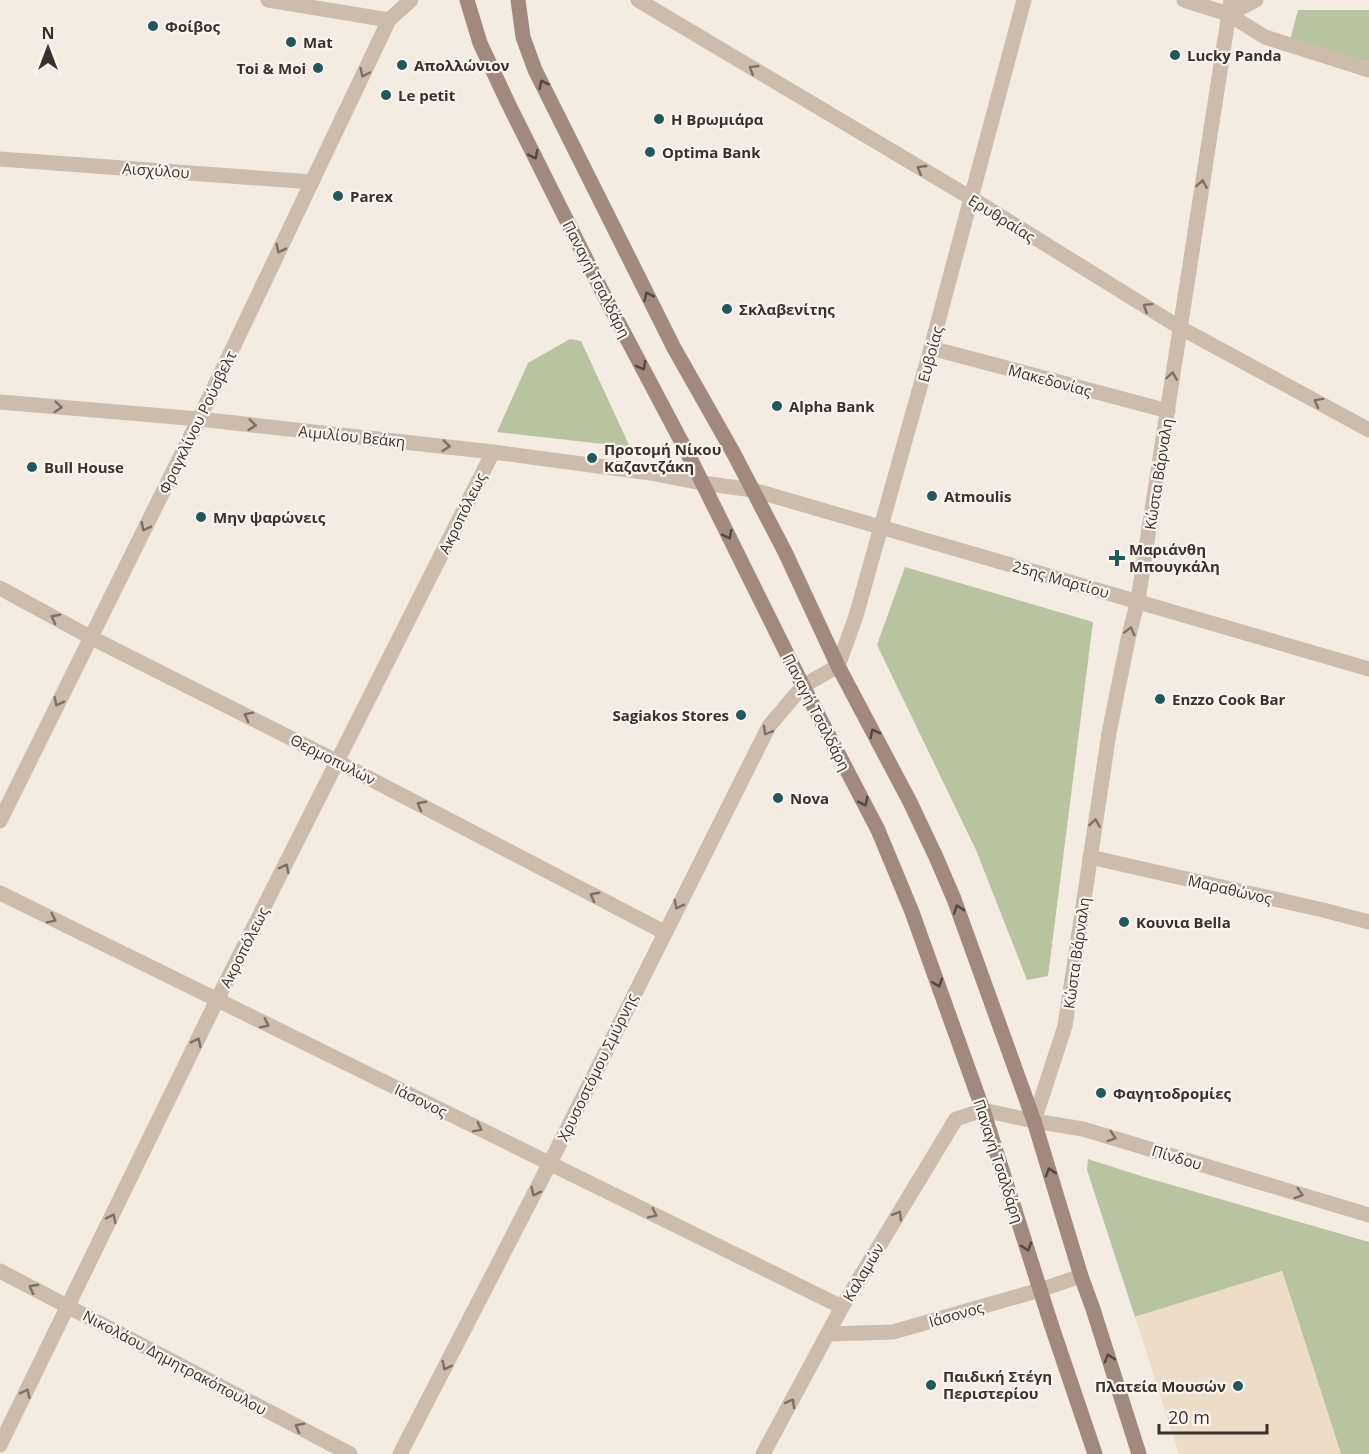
<svg xmlns="http://www.w3.org/2000/svg" width="1369" height="1454" font-family="'Open Sans',sans-serif">
  <style>
    .green { fill: #b8c4a0 }
    .plaza { fill: #ecdcc8 }
    .lines { fill: none; stroke-linecap: round; stroke-linejoin: round }
    .pedestrian { stroke: #cdbbac; stroke-width: 15 }
    .minor { stroke: #cdbbac; stroke-width: 15 }
    .tertiary { stroke: #cdbbac; stroke-width: 15 }
    .secondary { stroke: #a18a7d; stroke-width: 15 }
    .oneway { stroke: #7d6f65 }
    .oneway2 { stroke: #544640 }
    .poi-dot { fill: #1f5a5e; stroke: #fbf5ee; stroke-width: 2 }
    .labels { text-anchor: middle; dominant-baseline: central; stroke-width: 4.5; stroke-linejoin: round; paint-order: stroke }
    .poi-label { font-size: 15px; font-weight: bold; fill: #3b302b; stroke: #fbf5ee; text-anchor: start }
    .street-label { font-size: 15px; fill: #3b302b; stroke: #fbf5ee }
  </style>
  <rect width="100%" height="100%" fill="#f4ebe1"/>
  <!-- green -->
  <g class="green">
    <polygon points="1298,10 1369,10 1369,62 1290,40"/>
    <polygon points="570,339 581,341 630,447 497,432 528,363"/>
    <polygon points="905,567 1093,622 1048,976 1027,980 976,850 877,645"/>
    <polygon points="1088,1159 1144,1177 1369,1242 1369,1454 1341,1454 1282,1271 1135,1317 1087,1170"/>
  </g>
  <!-- plaza -->
  <polygon class="plaza" points="1282,1271 1341,1454 1179,1454 1135,1317"/>
  <g class="lines">
    <!-- pedestrian -->
    <g class="pedestrian">
      <polyline points="268,0 389,20"/>
      <polyline points="1184,0 1228,14 1265,37 1369,70"/>
      <polyline points="1228,14 1256,0"/>
    </g>
    <!-- minor -->
    <g class="minor">
      <polyline points="638,0 971,198 1179,327 1369,430"/>
      <polyline points="0,159 312,182"/>
      <polyline points="931,348 1168,411"/>
      <polyline points="0,402 199,419 493,452 650,473 702,483"/>
      <polyline points="0,588 90,637 338,762 664,932"/>
      <polyline points="0,821 199,419 389,20 411,0"/>
      <polyline points="1090,857 1323,910 1369,922"/>
      <polyline points="0,893 842,1307"/>
      <polyline points="1034,1121 1065,1026 1109,733 1128,639 1138,600 1231,0"/>
      <polyline points="0,1271 350,1454"/>
      <polyline points="829,1334 893,1332 1040,1290 1081,1276"/>
      <polyline points="0,1445 217,1000 493,452"/>
      <polyline points="400,1454 550,1163 769,726 803,686 838,666 856,616 931,348 1024,0"/>
      <polyline points="763,1454 842,1307 956,1119 983,1110 1034,1121 1083,1129 1369,1215"/>
    </g>
    <!-- tertiary -->
    <polyline class="tertiary" points="702,483 753,490 1369,669"/>
    <!-- secondary -->
    <g class="secondary">
      <polyline points="467,0 480,43 508,103 607,301 689,456 803,686 878,830 912,912 983,1110 1051,1324 1095,1454"/>
      <polyline points="518,0 523,37 535,70 674,348 734,454 785,552 838,666 910,802 936,857 954,899 1034,1121 1081,1276 1093,1309 1139,1454"/>
    </g>
  </g>
  <!-- one-way arrows -->
  <defs><path id="oneway-chevron" d="M-2-3.5L2.5 0L-2 3.5" fill="none" stroke-width="1.6" stroke-linecap="round" stroke-linejoin="round" transform="scale(1.5)"/></defs>
  <g class="oneway">
    <use href="#oneway-chevron" transform="translate(753 69) rotate(-149)"/>
    <use href="#oneway-chevron" transform="translate(364 73) rotate(115)"/>
    <use href="#oneway-chevron" transform="translate(921 169) rotate(-149)"/>
    <use href="#oneway-chevron" transform="translate(1202 184) rotate(-81)"/>
    <use href="#oneway-chevron" transform="translate(280 249) rotate(116)"/>
    <use href="#oneway-chevron" transform="translate(1147 307) rotate(-148)"/>
    <use href="#oneway-chevron" transform="translate(1172 376) rotate(-82)"/>
    <use href="#oneway-chevron" transform="translate(1318 402) rotate(-151)"/>
    <use href="#oneway-chevron" transform="translate(58 407) rotate(5)"/>
    <use href="#oneway-chevron" transform="translate(252 425) rotate(6)"/>
    <use href="#oneway-chevron" transform="translate(446 446) rotate(6)"/>
    <use href="#oneway-chevron" transform="translate(145 527) rotate(117)"/>
    <use href="#oneway-chevron" transform="translate(55 618) rotate(-152)"/>
    <use href="#oneway-chevron" transform="translate(1130 631) rotate(-76)"/>
    <use href="#oneway-chevron" transform="translate(58 702) rotate(116)"/>
    <use href="#oneway-chevron" transform="translate(248 716) rotate(-153)"/>
    <use href="#oneway-chevron" transform="translate(767 731) rotate(120)"/>
    <use href="#oneway-chevron" transform="translate(421 805) rotate(-152)"/>
    <use href="#oneway-chevron" transform="translate(1095 823) rotate(-81)"/>
    <use href="#oneway-chevron" transform="translate(285 868) rotate(-63)"/>
    <use href="#oneway-chevron" transform="translate(594 896) rotate(-152)"/>
    <use href="#oneway-chevron" transform="translate(678 905) rotate(117)"/>
    <use href="#oneway-chevron" transform="translate(52 919) rotate(26)"/>
    <use href="#oneway-chevron" transform="translate(265 1024) rotate(26)"/>
    <use href="#oneway-chevron" transform="translate(197 1042) rotate(-64)"/>
    <use href="#oneway-chevron" transform="translate(478 1128) rotate(26)"/>
    <use href="#oneway-chevron" transform="translate(1112 1137) rotate(17)"/>
    <use href="#oneway-chevron" transform="translate(535 1192) rotate(117)"/>
    <use href="#oneway-chevron" transform="translate(1299 1194) rotate(17)"/>
    <use href="#oneway-chevron" transform="translate(653 1214) rotate(26)"/>
    <use href="#oneway-chevron" transform="translate(898 1215) rotate(-59)"/>
    <use href="#oneway-chevron" transform="translate(112 1218) rotate(-64)"/>
    <use href="#oneway-chevron" transform="translate(33 1288) rotate(-152)"/>
    <use href="#oneway-chevron" transform="translate(446 1366) rotate(117)"/>
    <use href="#oneway-chevron" transform="translate(26 1393) rotate(-64)"/>
    <use href="#oneway-chevron" transform="translate(791 1403) rotate(-61)"/>
    <use href="#oneway-chevron" transform="translate(299 1427) rotate(-152)"/>
  </g>
  <g class="oneway2">
    <use href="#oneway-chevron" transform="translate(543 84) rotate(-117)"/>
    <use href="#oneway-chevron" transform="translate(534 155) rotate(63)"/>
    <use href="#oneway-chevron" transform="translate(648 296) rotate(-116)"/>
    <use href="#oneway-chevron" transform="translate(642 366) rotate(62)"/>
    <use href="#oneway-chevron" transform="translate(728 535) rotate(63)"/>
    <use href="#oneway-chevron" transform="translate(874 733) rotate(-118)"/>
    <use href="#oneway-chevron" transform="translate(864 802) rotate(63)"/>
    <use href="#oneway-chevron" transform="translate(958 909) rotate(-110)"/>
    <use href="#oneway-chevron" transform="translate(938 983) rotate(70)"/>
    <use href="#oneway-chevron" transform="translate(1050 1172) rotate(-107)"/>
    <use href="#oneway-chevron" transform="translate(1027 1247) rotate(72)"/>
    <use href="#oneway-chevron" transform="translate(1109 1358) rotate(-107)"/>
  </g>
  <!-- markers -->
  <g class="poi-dot">
    <circle cx="153" cy="26" r="6"/>
    <circle cx="291" cy="42" r="6"/>
    <circle cx="1175" cy="55" r="6"/>
    <circle cx="402" cy="65" r="6"/>
    <circle cx="318" cy="68" r="6"/>
    <circle cx="386" cy="95" r="6"/>
    <circle cx="659" cy="119" r="6"/>
    <circle cx="650" cy="152" r="6"/>
    <circle cx="338" cy="196" r="6"/>
    <circle cx="727" cy="309" r="6"/>
    <circle cx="777" cy="406" r="6"/>
    <circle cx="592" cy="458" r="6"/>
    <circle cx="32" cy="467" r="6"/>
    <circle cx="932" cy="496" r="6"/>
    <circle cx="201" cy="517" r="6"/>
    <path d="M1114 549h6v6h6v6h-6v6h-6v-6h-6v-6h6z"/>
    <circle cx="1160" cy="699" r="6"/>
    <circle cx="741" cy="715" r="6"/>
    <circle cx="778" cy="798" r="6"/>
    <circle cx="1124" cy="922" r="6"/>
    <circle cx="1101" cy="1093" r="6"/>
    <circle cx="931" cy="1385" r="6"/>
    <circle cx="1238" cy="1386" r="6"/>
  </g>
  <g class="labels">
    <!-- poi labels -->
    <g class="poi-label">
      <text x="165" y="26">Φοίβος</text>
      <text x="303" y="42">Mat</text>
      <text x="1187" y="55">Lucky Panda</text>
      <text x="414" y="65">Απολλώνιον</text>
      <text x="306" y="68" text-anchor="end">Toi &amp; Moi</text>
      <text x="398" y="95">Le petit</text>
      <text x="671" y="119">Η Βρωμιάρα</text>
      <text x="662" y="152">Optima Bank</text>
      <text x="350" y="196">Parex</text>
      <text x="739" y="309">Σκλαβενίτης</text>
      <text x="789" y="406">Alpha Bank</text>
      <text x="604" y="449">Προτομή Νίκου<tspan x="604" dy="17">Καζαντζάκη</tspan></text>
      <text x="44" y="467">Bull House</text>
      <text x="944" y="496">Atmoulis</text>
      <text x="213" y="517">Μην ψαρώνεις</text>
      <text x="1129" y="549">Μαριάνθη<tspan x="1129" dy="17">Μπουγκάλη</tspan></text>
      <text x="1172" y="699">Enzzo Cook Bar</text>
      <text x="729" y="715" text-anchor="end">Sagiakos Stores</text>
      <text x="790" y="798">Nova</text>
      <text x="1136" y="922">Κουνια Bella</text>
      <text x="1113" y="1093">Φαγητοδρομίες</text>
      <text x="943" y="1376">Παιδική Στέγη<tspan x="943" dy="17">Περιστερίου</tspan></text>
      <text x="1226" y="1386" text-anchor="end">Πλατεία Μουσών</text>
    </g>
    <!-- street labels -->
    <g class="street-label">
      <text transform="translate(156 170) rotate(4)">Αισχύλου</text>
      <text transform="translate(1002 218) rotate(32)">Ερυθραίας</text>
      <text transform="translate(597 279) rotate(63)">Παναγή Τσαλδάρη</text>
      <text transform="translate(930 354) rotate(-75)">Ευβοίας</text>
      <text transform="translate(1050 380) rotate(15)">Μακεδονίας</text>
      <text transform="translate(197 422) rotate(-64)">Φραγκλίνου Ρούσβελτ</text>
      <text transform="translate(352 436) rotate(6)">Αιμιλίου Βεάκη</text>
      <text transform="translate(1158 474) rotate(-81)">Κώστα Βάρναλη</text>
      <text transform="translate(462 513) rotate(-64)">Ακροπόλεως</text>
      <text transform="translate(1061 579) rotate(16)">25ης Μαρτίου</text>
      <text transform="translate(817 712) rotate(63)">Παναγή Τσαλδάρη</text>
      <text transform="translate(333 759) rotate(27)">Θερμοπυλών</text>
      <text transform="translate(1230 889) rotate(13)">Μαραθώνος</text>
      <text transform="translate(244 947) rotate(-63)">Ακροπόλεως</text>
      <text transform="translate(1076 953) rotate(-82)">Κώστα Βάρναλη</text>
      <text transform="translate(597 1067) rotate(-64)">Χρυσοστόμου Σμύρνης</text>
      <text transform="translate(421 1100) rotate(26)">Ιάσονος</text>
      <text transform="translate(1177 1157) rotate(17)">Πίνδου</text>
      <text transform="translate(999 1161) rotate(72)">Παναγή Τσαλδάρη</text>
      <text transform="translate(863 1272) rotate(-59)">Καλαμών</text>
      <text transform="translate(956 1314) rotate(-16)">Ιάσονος</text>
      <text transform="translate(175 1362) rotate(28)">Νικολάου Δημητρακόπουλου</text>
    </g>
  </g>
  <!-- north arrow -->
  <g transform="translate(48 48)" stroke="#fbf5ee" stroke-width="4.5" paint-order="stroke">
  <path d="M0-4.5L10 22L0 15L-10 22Z" fill="#3b302b"/>
  <text y="-9" font-size="16" font-weight="bold" text-anchor="middle" fill="#3b302b">N</text>
  </g>
  <!-- scale -->
  <path d="M1159 1424v9h108v-9" fill="none" stroke="#3b302b" stroke-width="3"/>
  <text x="1168" y="1424" font-size="18" fill="#3b302b" stroke="#fbf5ee" stroke-width="4.5" paint-order="stroke">20 m</text>
</svg>
